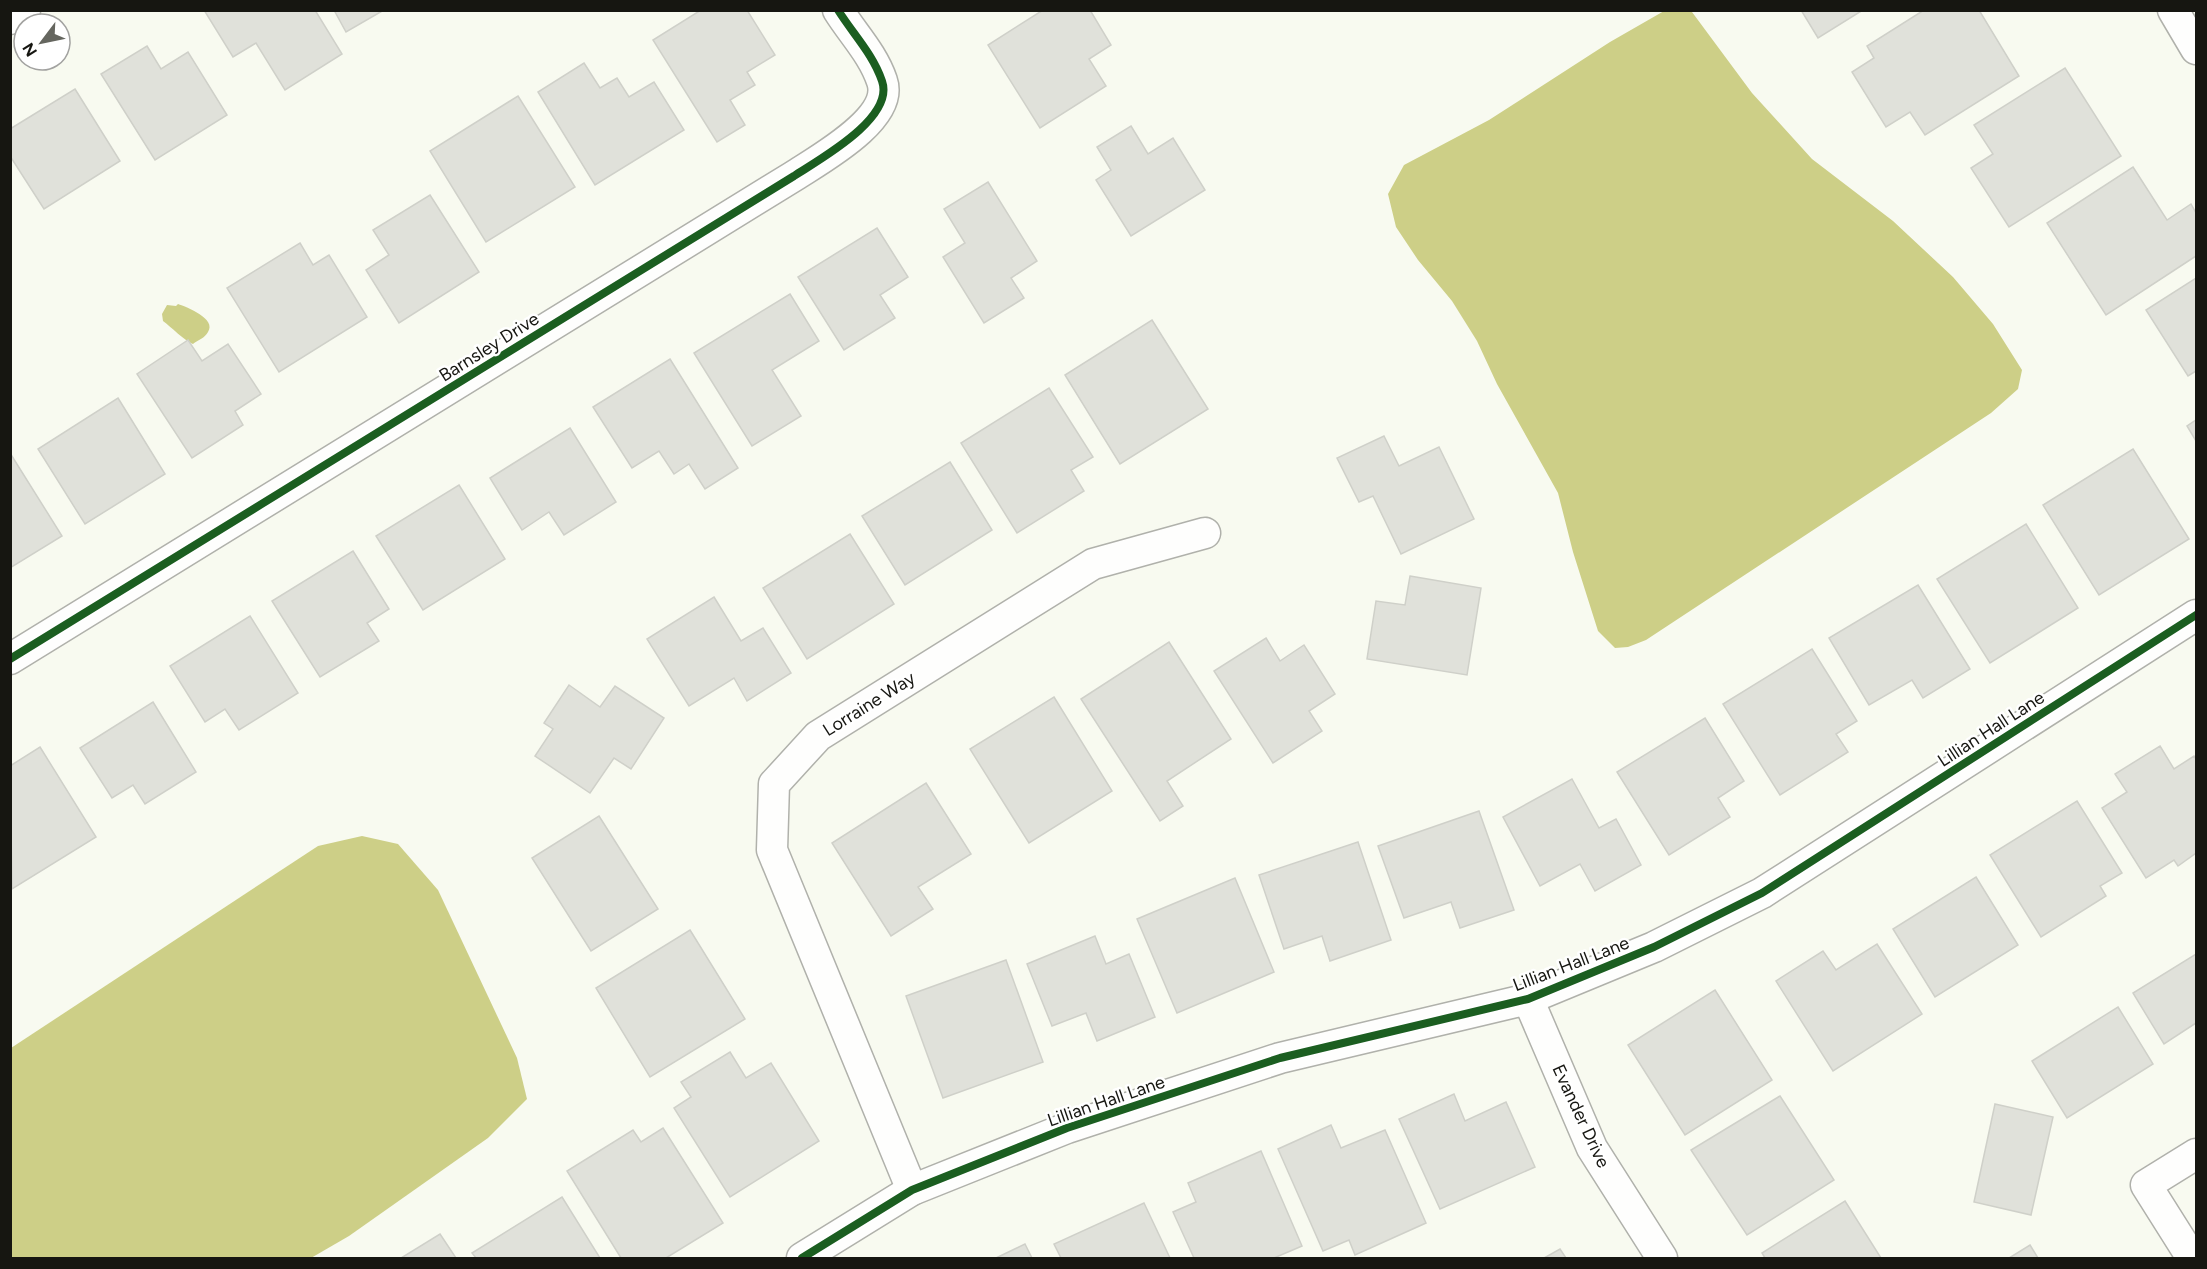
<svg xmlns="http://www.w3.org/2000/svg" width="2207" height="1269" font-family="Figtree,sans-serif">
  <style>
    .water { fill: #cdcf87 }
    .building { fill: #e0e1da; stroke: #cfd0c9; stroke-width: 1.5 }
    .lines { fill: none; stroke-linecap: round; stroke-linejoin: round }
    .street-casing { stroke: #b0b1ab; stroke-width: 33 }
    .street { stroke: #fefefd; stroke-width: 30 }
    .cycleway-casing { stroke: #fff; stroke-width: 11 }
    .cycleway { stroke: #1b5e20; stroke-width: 8 }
    .labels { text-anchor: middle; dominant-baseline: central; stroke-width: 5; stroke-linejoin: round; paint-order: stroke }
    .street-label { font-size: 18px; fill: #161611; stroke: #fff }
  </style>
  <rect width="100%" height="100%" fill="#f8faf0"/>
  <!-- water -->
  <g class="water">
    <polygon points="1681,10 1692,12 1752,93 1812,159 1893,221 1953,277 1993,324 2022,370 2018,389 1991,413 1646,640 1628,647 1615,648 1598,631 1573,552 1558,493 1497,384 1477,341 1452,301 1418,260 1396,227 1388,194 1404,165 1489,120 1610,42 1664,11"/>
    <path d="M178 304C187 307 217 319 208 332 205 338 198 340 193 344 185 341 171 327 163 321L162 314 167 305 176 306Z"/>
    <polygon points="362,836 398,844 438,890 517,1058 527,1099 488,1138 349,1236 311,1258 11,1258 11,1048 318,846"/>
  </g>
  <!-- building -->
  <g class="building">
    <polygon points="204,10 315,10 342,54 285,90 256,43 233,57"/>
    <polygon points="334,10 384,10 346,32"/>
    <polygon points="701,10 747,10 775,55 747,72 755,85 730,100 745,125 717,142 653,40"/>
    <polygon points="1043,10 1090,10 1111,45 1089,59 1106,86 1040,128 988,45"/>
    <polygon points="1801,10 1863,10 1818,38"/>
    <polygon points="1924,10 1979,10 2019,76 1925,135 1910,112 1886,127 1852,72 1874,58 1867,46"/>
    <polygon points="147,46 161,69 188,52 227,115 155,160 101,74"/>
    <polygon points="584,63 600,88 617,78 629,97 654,82 684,130 595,185 538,92"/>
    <polygon points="2065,68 2121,156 2009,227 1971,168 1993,154 1974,125"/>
    <polygon points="75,89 120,161 44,209 10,156 10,129"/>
    <polygon points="518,96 575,187 486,242 430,151"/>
    <polygon points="1131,126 1148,154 1173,138 1205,190 1131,236 1096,180 1111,170 1097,147"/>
    <polygon points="2133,167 2167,220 2191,204 2196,213 2196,256 2106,315 2047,223"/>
    <polygon points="988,182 1037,261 1011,278 1024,298 984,323 943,257 965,243 944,209"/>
    <polygon points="430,195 479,272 399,323 366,270 389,255 373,230"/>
    <polygon points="877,228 908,277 880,295 895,318 844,350 798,277"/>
    <polygon points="300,243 313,265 329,255 367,317 279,372 227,288"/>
    <polygon points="2196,278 2196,371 2188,376 2146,310"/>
    <polygon points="790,294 819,341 772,370 801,416 752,446 694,353"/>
    <polygon points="1152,320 1208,409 1120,464 1065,375"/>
    <polygon points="188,340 202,361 228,344 261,394 235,411 243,425 192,458 137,374"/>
    <polygon points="670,359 738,468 705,489 689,464 674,474 659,451 632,468 593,407"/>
    <polygon points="1049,388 1093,457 1071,470 1084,491 1017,533 961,443"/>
    <polygon points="118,398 165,474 85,524 38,449"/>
    <polygon points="2196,420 2196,441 2187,426"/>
    <polygon points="570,428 616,502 564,535 549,512 522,530 490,478"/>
    <polygon points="1384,436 1399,466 1439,447 1474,519 1401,554 1373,496 1359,502 1337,458"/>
    <polygon points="2133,449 2189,539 2099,595 2043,505"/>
    <polygon points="10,453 62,536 10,568"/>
    <polygon points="950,462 992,530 905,585 862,516"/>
    <polygon points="459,485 505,559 423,610 376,536"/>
    <polygon points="2026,524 2078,608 1990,663 1937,579"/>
    <polygon points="850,534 894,604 807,659 763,588"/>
    <polygon points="353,551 389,609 367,623 379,641 320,677 272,601"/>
    <polygon points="1410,576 1481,588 1467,675 1367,659 1376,601 1405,605"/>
    <polygon points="1918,585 1970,669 1923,698 1912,680 1869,705 1829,638"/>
    <polygon points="714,597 741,641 763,628 791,673 747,701 734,678 689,706 647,639"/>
    <polygon points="250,616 298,693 239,730 225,709 205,722 170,666"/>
    <polygon points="1266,638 1280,661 1304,645 1335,694 1309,711 1322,731 1273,763 1214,671"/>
    <polygon points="1169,642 1231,739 1167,781 1183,806 1160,821 1081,699"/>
    <polygon points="1812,649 1857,721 1836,734 1848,752 1780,795 1723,704"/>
    <polygon points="569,685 600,707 615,686 664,718 631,769 614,758 590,793 535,756 553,729 544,723"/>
    <polygon points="1054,697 1112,791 1029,843 970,749"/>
    <polygon points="153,702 196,772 145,804 133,785 112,798 80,748"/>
    <polygon points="1705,718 1744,781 1718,798 1730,817 1669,855 1617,772"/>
    <polygon points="2160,746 2174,769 2194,756 2196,759 2196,853 2178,866 2174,860 2146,878 2102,808 2127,792 2115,774"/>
    <polygon points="40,747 96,837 12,889 10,766"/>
    <polygon points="1572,779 1599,828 1616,819 1641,865 1595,891 1580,864 1540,886 1503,817"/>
    <polygon points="926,783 971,854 918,887 933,909 891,936 832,843"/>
    <polygon points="2077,801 2122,873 2100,886 2106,896 2041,937 1990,855"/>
    <polygon points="1479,811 1514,910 1460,928 1451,902 1404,918 1378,846"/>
    <polygon points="599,816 658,909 591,951 532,858"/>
    <polygon points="1358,842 1391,940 1330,961 1322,936 1284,949 1259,875"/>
    <polygon points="1976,877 2018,945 1935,997 1893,929"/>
    <polygon points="1235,878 1274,972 1177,1013 1137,919"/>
    <polygon points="690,930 745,1019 650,1077 596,988"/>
    <polygon points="1095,936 1106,964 1129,954 1155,1017 1097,1041 1086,1013 1052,1026 1027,964"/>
    <polygon points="1877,944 1922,1014 1833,1071 1776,981 1823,951 1836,970"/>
    <polygon points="2196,954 2196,1023 2164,1044 2133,993"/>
    <polygon points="1006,960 1043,1062 943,1098 906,996"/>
    <polygon points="1715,990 1772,1080 1685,1135 1628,1045"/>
    <polygon points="2118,1007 2153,1064 2067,1118 2032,1061"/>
    <polygon points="730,1052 746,1078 771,1063 819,1141 730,1197 674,1108 691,1097 681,1082"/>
    <polygon points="1454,1094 1465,1121 1506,1102 1535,1167 1440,1209 1399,1119"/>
    <polygon points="1780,1096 1834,1180 1747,1235 1691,1150"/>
    <polygon points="1995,1104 2053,1117 2031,1215 1974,1202"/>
    <polygon points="1331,1125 1341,1148 1385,1130 1426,1223 1355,1255 1349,1240 1323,1251 1278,1149"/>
    <polygon points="663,1128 723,1223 666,1258 621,1258 567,1171 633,1130 641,1142"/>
    <polygon points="1261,1151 1302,1246 1274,1258 1194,1258 1173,1212 1196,1202 1188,1183"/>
    <polygon points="562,1197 600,1258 476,1258 472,1253"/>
    <polygon points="1845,1201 1881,1258 1765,1258 1762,1253"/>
    <polygon points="1144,1203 1170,1258 1061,1258 1054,1244"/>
    <polygon points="440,1234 456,1258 401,1258"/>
    <polygon points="1025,1244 1032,1258 996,1258"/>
    <polygon points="2030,1245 2038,1258 2009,1258"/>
    <polygon points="1560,1249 1566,1258 1544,1258"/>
  </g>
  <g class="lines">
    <defs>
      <g id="street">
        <polyline points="2173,10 2196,49"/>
        <polyline points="10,19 25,10"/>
        <path d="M10 659 794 176C820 159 895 118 882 81 873 54 853 34 838 10"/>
        <polyline points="1528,999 1592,1148 1662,1258"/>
        <polyline points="912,1190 772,850 774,784 818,736 1093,564 1205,533"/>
        <polyline points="802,1258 912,1190 1067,1128 1280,1058 1528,999 1654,947 1762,893 2196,615"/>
        <polyline points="2192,1258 2146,1185 2196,1154"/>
      </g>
    </defs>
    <!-- street casing -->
    <use href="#street" class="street-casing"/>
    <!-- street -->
    <use href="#street" class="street"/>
    <defs>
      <g id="cycleway">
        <path d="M10 659 794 176C820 159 895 118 882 81 873 54 853 34 838 10"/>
        <polyline points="802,1258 912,1190 1067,1128 1280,1058 1528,999 1654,947 1762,893 2196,615"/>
      </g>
    </defs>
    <!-- cycleway casing -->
    <use href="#cycleway" class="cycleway-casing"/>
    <!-- cycleway -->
    <use href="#cycleway" class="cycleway"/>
  </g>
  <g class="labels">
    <!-- street labels -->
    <g class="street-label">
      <text transform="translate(489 347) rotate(-32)">Barnsley Drive</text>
      <text transform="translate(869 704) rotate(-32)">Lorraine Way</text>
      <text transform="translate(1991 729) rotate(-33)">Lillian Hall Lane</text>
      <text transform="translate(1571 964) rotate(-21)">Lillian Hall Lane</text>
      <text transform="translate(1106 1101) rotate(-19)">Lillian Hall Lane</text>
      <text transform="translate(1581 1116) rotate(65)">Evander Drive</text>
    </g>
  </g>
  <!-- border -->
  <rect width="2207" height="1269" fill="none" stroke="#161611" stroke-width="24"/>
  <!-- north arrow -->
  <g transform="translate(42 42) rotate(238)"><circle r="28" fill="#ffffff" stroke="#a2a2a0" stroke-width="1.5"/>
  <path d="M0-4.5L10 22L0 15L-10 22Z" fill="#65665f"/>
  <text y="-9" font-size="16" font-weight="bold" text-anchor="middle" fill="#161611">N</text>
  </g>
</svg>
